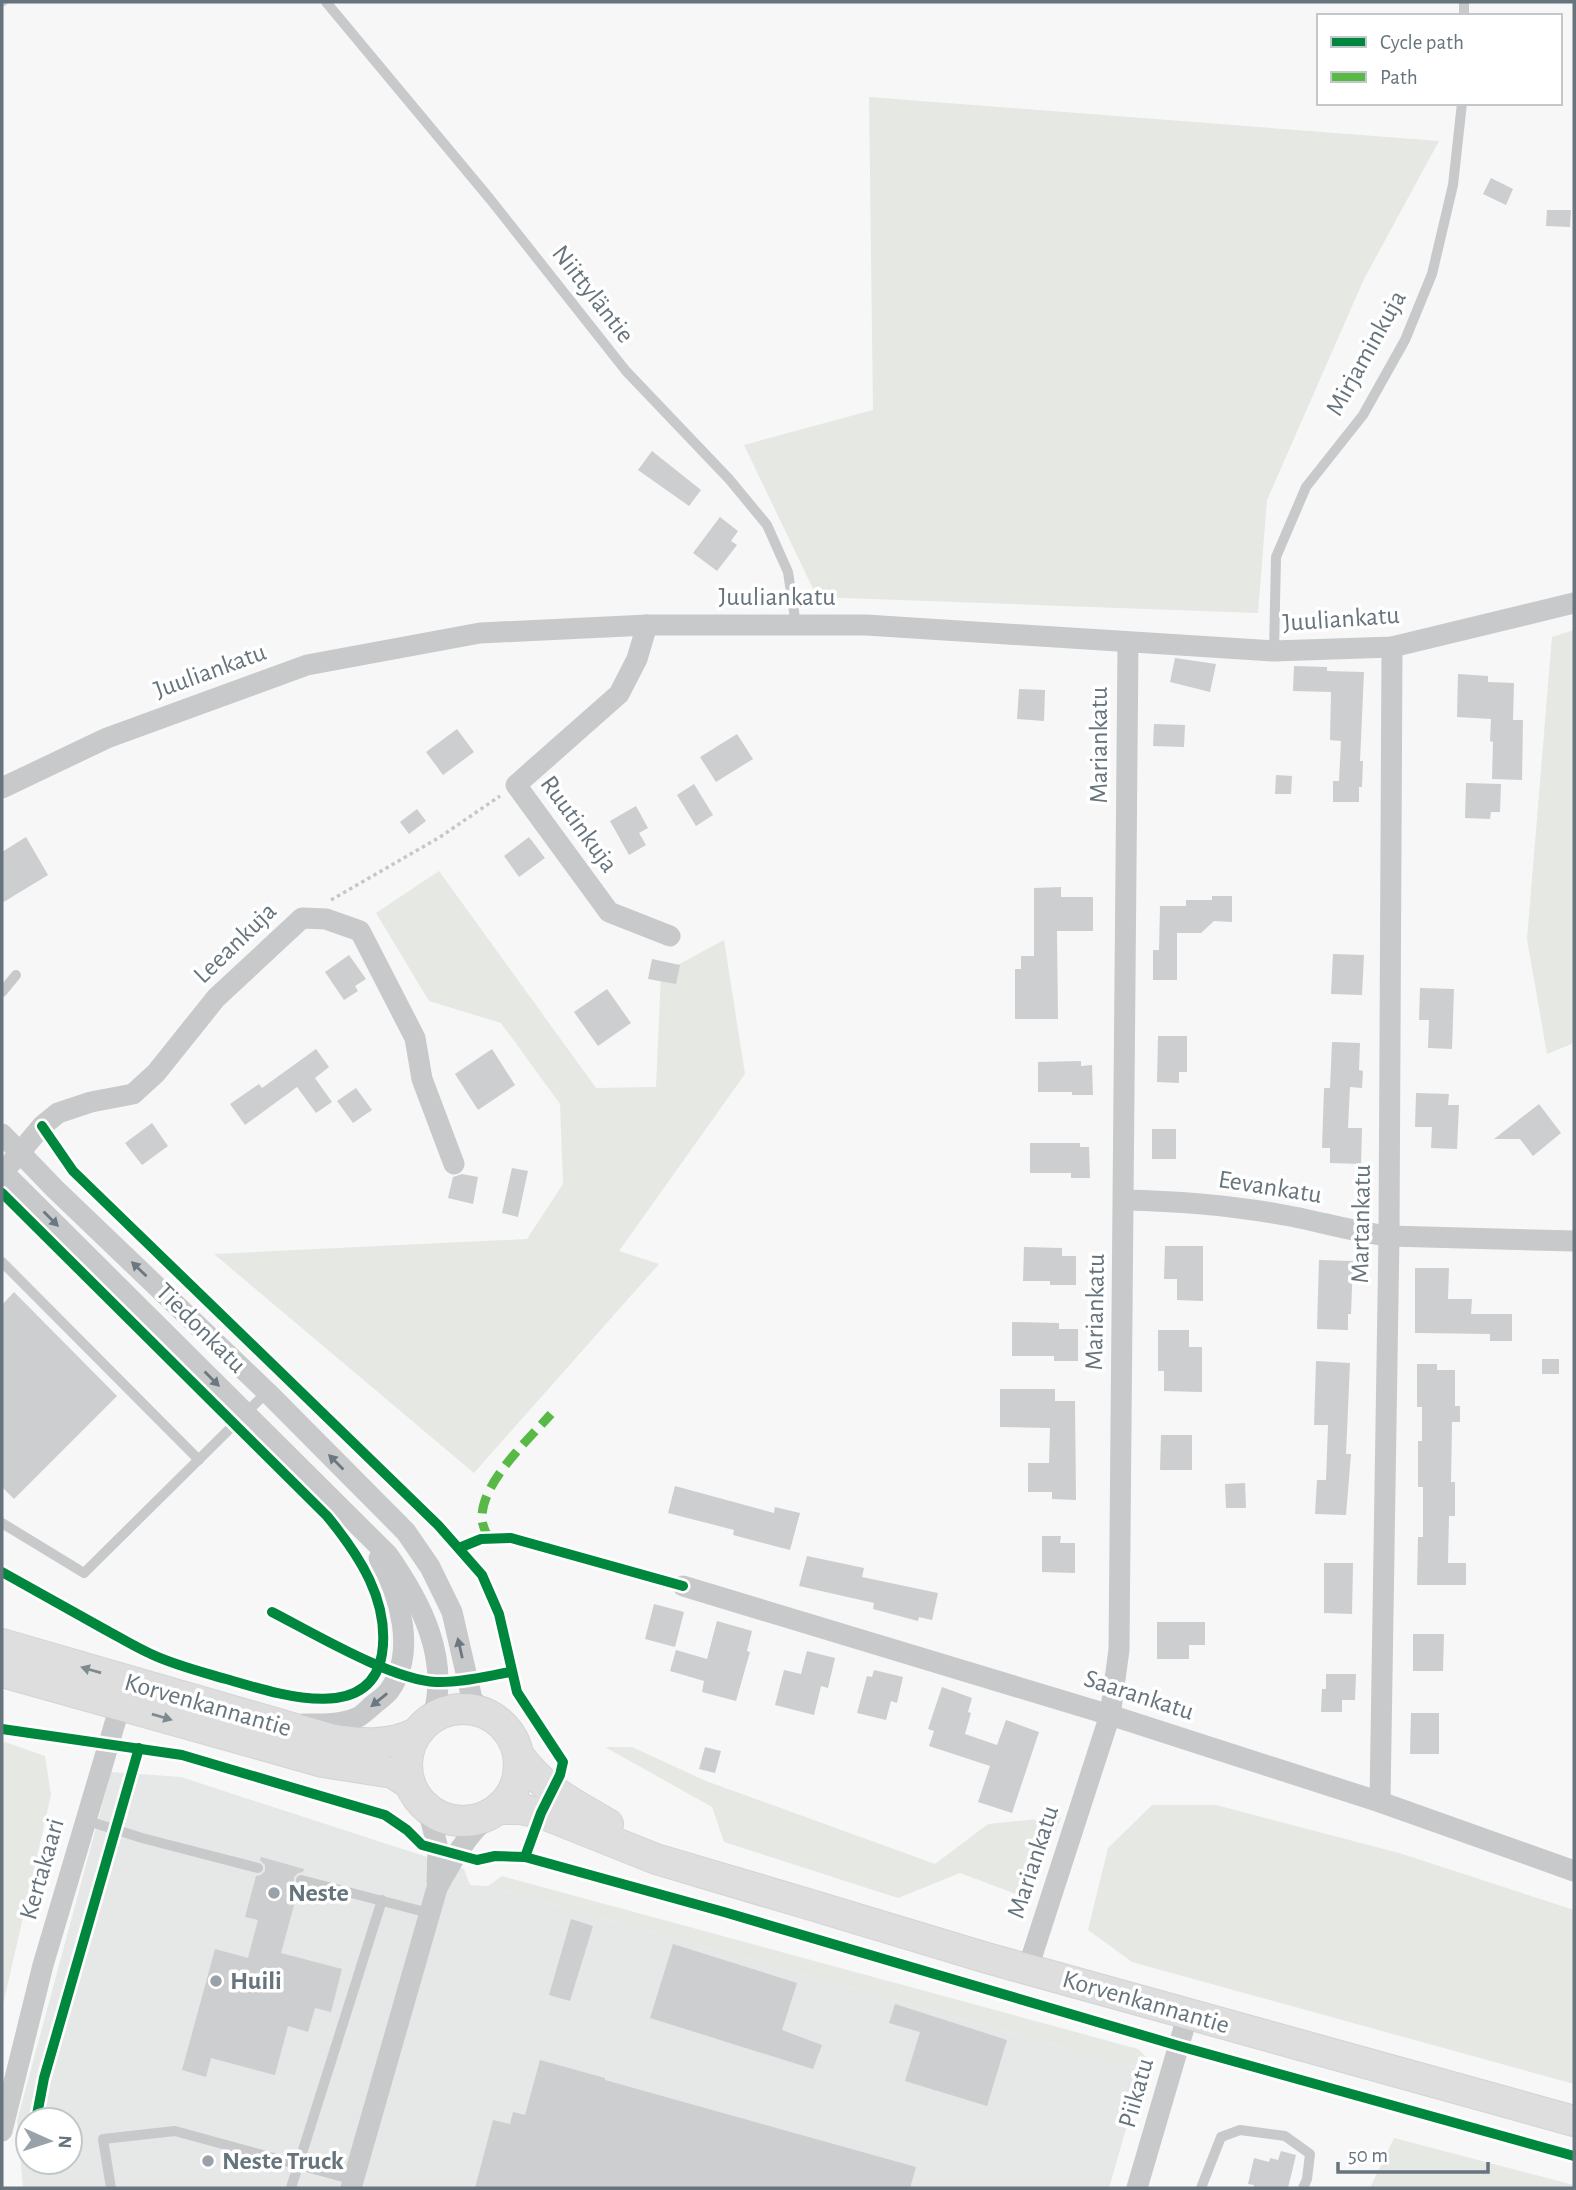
<svg xmlns="http://www.w3.org/2000/svg" width="1576" height="2190" font-family="'Alegreya Sans',sans-serif">
  <style>
    .built { fill: #e6e7e7; fill-rule: evenodd }
    .green { fill: #e6e8e4 }
    .lines { fill: none; stroke-linecap: round; stroke-linejoin: round }
    .stream { stroke: #cad2d4; stroke-width: 6 }
    .building { fill: #cccecf }
    .secondary-casing { stroke: #d2d3d4; stroke-width: 32 }
    .path { stroke: #c6c7c8; stroke-width: 3.5; stroke-dasharray: 3.5 3.5; stroke-linecap: butt }
    .lane { stroke: #c8c9ca; stroke-width: 10 }
    .street { stroke: #c8c9ca; stroke-width: 21 }
    .secondary { stroke: #dedede; stroke-width: 30 }
    .quiet { stroke: #58b947; stroke-width: 9; stroke-dasharray: 18 9; stroke-linecap: butt }
    .cycleway-casing { stroke: #fff; stroke-width: 15 }
    .cycleway { stroke: #00873e; stroke-width: 10 }
    .oneway { fill: #6b7881 }
    .oneway2 { fill: #7e8990 }
    .poi-dot { fill: #99a2a8; stroke: #fff; stroke-width: 2.5 }
    .labels { text-anchor: middle; dominant-baseline: central; stroke-width: 7; stroke-linejoin: round; paint-order: stroke }
    .street-label { font-size: 26px; fill: #66747d; stroke: #fff }
    .poi-label { font-size: 26px; font-weight: bold; fill: #66747d; stroke: #fff; text-anchor: start }
  </style>
  <rect width="100%" height="100%" fill="#f7f7f7"/>
  <!-- built -->
  <path class="built" d="M111 1772 181 1777 464 1869 470 1885 488 1886 1143 2070 1109 2188H23L17 2121ZM28 2120H70V2162H28Z"/>
  <!-- green -->
  <g class="green">
    <polygon points="869,97 1439,141 1364,279 1267,500 1258,613 817,597 744,445 873,410"/>
    <polygon points="1574,630 1574,1043 1547,1054 1527,939 1552,637"/>
    <polygon points="439,871 596,1088 656,1087 661,974 724,940 745,1074 619,1251 659,1264 474,1473 214,1254 527,1239 563,1184 560,1104 501,1023 429,1001 376,913"/>
    <polygon points="5,1742 45,1756 51,1795 2,2009 2,1744"/>
    <polygon points="605,1747 632,1747 706,1781 935,1864 988,1824 1061,1817 1029,1899 960,1873 898,1898 724,1842 712,1807"/>
    <polygon points="1152,1805 1216,1805 1399,1853 1574,1910 1574,2084 1132,1962 1088,1930 1108,1848"/>
    <polygon points="502,1876 1138,2049 1146,2057 1143,2070 488,1886"/>
    <polygon points="1394,2138 1574,2185 1574,2188 1370,2188"/>
  </g>
  <g class="lines">
    <!-- stream -->
    <polyline class="stream" points="2,4 5,2"/>
  </g>
  <!-- building -->
  <g class="building">
    <polygon points="1491,178 1513,189 1506,205 1483,194"/>
    <polygon points="1547,210 1571,210 1570,227 1546,226"/>
    <polygon points="652,451 701,490 689,506 638,470"/>
    <polygon points="720,517 738,531 731,541 737,545 717,571 693,553"/>
    <polygon points="1175,658 1216,664 1210,692 1170,682"/>
    <polygon points="1294,666 1327,667 1327,671 1364,672 1360,761 1363,761 1362,787 1359,787 1359,802 1333,802 1333,781 1339,781 1341,741 1330,740 1331,692 1293,691"/>
    <polygon points="1458,674 1488,676 1488,682 1514,683 1513,720 1523,720 1522,780 1492,779 1493,742 1490,741 1491,719 1457,717"/>
    <polygon points="1019,689 1045,690 1044,721 1017,719"/>
    <polygon points="1154,724 1185,725 1184,747 1153,746"/>
    <polygon points="457,729 474,752 443,775 426,752"/>
    <polygon points="737,734 753,759 716,782 700,757"/>
    <polygon points="1276,775 1292,776 1291,794 1275,794"/>
    <polygon points="1466,783 1501,784 1500,812 1491,812 1490,819 1465,818"/>
    <polygon points="694,784 713,815 696,826 677,795"/>
    <polygon points="636,806 648,828 639,833 646,845 629,855 610,821"/>
    <polygon points="417,809 426,821 409,834 400,822"/>
    <polygon points="26,837 48,875 2,903 2,852"/>
    <polygon points="529,837 545,858 519,877 504,856"/>
    <polygon points="1061,887 1061,897 1093,897 1093,931 1057,931 1058,1019 1015,1019 1015,969 1021,969 1021,956 1034,956 1034,888"/>
    <polygon points="1212,896 1232,896 1232,922 1214,921 1201,933 1177,933 1177,980 1153,980 1153,950 1159,950 1160,906 1186,906 1186,900 1212,900"/>
    <polygon points="1333,954 1364,955 1362,995 1331,994"/>
    <polygon points="349,955 366,979 355,986 358,991 344,1000 325,972"/>
    <polygon points="652,959 680,965 676,984 648,979"/>
    <polygon points="1420,988 1454,989 1452,1049 1428,1048 1429,1020 1419,1020"/>
    <polygon points="607,989 631,1023 598,1046 574,1012"/>
    <polygon points="1158,1036 1187,1036 1187,1072 1179,1072 1179,1083 1157,1082"/>
    <polygon points="1332,1042 1360,1043 1359,1070 1363,1071 1362,1088 1350,1087 1348,1128 1362,1128 1361,1164 1330,1163 1330,1148 1322,1148 1324,1088 1330,1088"/>
    <polygon points="316,1049 329,1067 315,1078 332,1102 316,1113 297,1087 245,1125 230,1104 259,1084 262,1088"/>
    <polygon points="492,1049 515,1085 478,1110 455,1074"/>
    <polygon points="1081,1061 1081,1066 1092,1065 1093,1095 1072,1095 1072,1092 1038,1092 1038,1062"/>
    <polygon points="356,1088 372,1110 353,1123 337,1101"/>
    <polygon points="1416,1093 1449,1094 1448,1105 1459,1105 1457,1149 1431,1148 1432,1127 1415,1127"/>
    <polygon points="1539,1104 1561,1133 1533,1156 1520,1139 1494,1139"/>
    <polygon points="152,1123 168,1146 142,1165 125,1143"/>
    <rect x="1152" y="1129" width="24" height="30"/>
    <polygon points="1030,1143 1080,1143 1080,1147 1089,1147 1090,1178 1071,1178 1071,1173 1030,1173"/>
    <polygon points="512,1168 528,1171 518,1217 502,1213"/>
    <polygon points="462,1174 478,1177 473,1204 448,1198 453,1177"/>
    <polygon points="1165,1246 1203,1246 1203,1301 1177,1300 1177,1279 1164,1279"/>
    <polygon points="1024,1247 1062,1248 1062,1256 1076,1256 1076,1285 1050,1285 1050,1281 1023,1281"/>
    <polygon points="1319,1260 1353,1261 1351,1314 1348,1314 1348,1330 1317,1329"/>
    <polygon points="1415,1268 1449,1268 1448,1299 1472,1299 1471,1314 1512,1314 1512,1341 1490,1341 1490,1334 1415,1333"/>
    <polygon points="14,1292 117,1396 14,1499 2,1487 2,1305"/>
    <polygon points="1012,1322 1059,1323 1059,1329 1078,1329 1078,1361 1054,1361 1054,1356 1012,1356"/>
    <polygon points="1158,1330 1189,1330 1189,1347 1202,1347 1202,1392 1164,1391 1164,1371 1158,1371"/>
    <rect x="1542" y="1359" width="17" height="15"/>
    <polygon points="1316,1361 1350,1363 1346,1454 1351,1454 1346,1515 1315,1514 1317,1480 1326,1480 1328,1425 1314,1425"/>
    <polygon points="1417,1364 1437,1364 1437,1370 1455,1370 1455,1406 1460,1406 1460,1422 1452,1422 1451,1482 1455,1482 1455,1516 1449,1516 1448,1563 1466,1563 1466,1585 1417,1585 1418,1537 1423,1537 1423,1487 1418,1487 1418,1441 1422,1441 1422,1407 1417,1407"/>
    <polygon points="1000,1389 1055,1389 1055,1401 1075,1401 1076,1500 1052,1499 1052,1492 1028,1492 1028,1463 1049,1463 1050,1428 1000,1427"/>
    <polygon points="1161,1435 1192,1435 1192,1470 1160,1470"/>
    <polygon points="1245,1483 1246,1508 1226,1508 1225,1484"/>
    <polygon points="675,1486 774,1513 775,1507 800,1513 790,1550 733,1535 734,1530 668,1513"/>
    <polygon points="1042,1536 1061,1536 1060,1543 1075,1543 1075,1573 1042,1572"/>
    <polygon points="807,1556 864,1568 862,1577 938,1593 932,1620 919,1617 918,1621 873,1609 874,1603 799,1586"/>
    <polygon points="1324,1563 1353,1563 1352,1614 1324,1613"/>
    <polygon points="654,1604 684,1612 675,1647 645,1639"/>
    <polygon points="717,1621 752,1631 747,1651 750,1652 736,1701 702,1692 704,1681 670,1671 676,1650 707,1659"/>
    <polygon points="1157,1622 1205,1622 1205,1645 1189,1645 1189,1659 1157,1659"/>
    <polygon points="1413,1634 1444,1634 1443,1671 1413,1671"/>
    <polygon points="807,1651 835,1658 828,1688 821,1686 814,1715 775,1705 784,1670 801,1674"/>
    <polygon points="874,1670 903,1677 897,1703 891,1701 886,1720 857,1713 867,1676 872,1677"/>
    <polygon points="1326,1674 1356,1674 1355,1700 1342,1700 1342,1712 1321,1712 1322,1689 1326,1689"/>
    <polygon points="942,1687 972,1698 968,1712 971,1713 965,1734 997,1745 1006,1720 1039,1732 1012,1813 978,1802 990,1766 929,1746 934,1731 928,1729"/>
    <polygon points="1411,1713 1439,1713 1439,1754 1410,1754"/>
    <polygon points="705,1747 721,1751 715,1773 699,1769"/>
    <polygon points="261,1857 304,1869 303,1872 298,1873 294,1877 294,1883 299,1887 281,1953 342,1969 331,2012 315,2008 308,2032 288,2026 275,2075 211,2058 206,2077 182,2070 215,1949 248,1958 258,1920 245,1917 256,1876 261,1875 265,1871 265,1865 260,1860"/>
    <polygon points="571,1919 593,1926 570,2001 549,1995"/>
    <polygon points="673,1944 797,1983 782,2030 822,2045 813,2069 650,2018"/>
    <polygon points="895,2004 1007,2040 987,2106 905,2081 920,2032 889,2023"/>
    <polygon points="540,2060 605,2078 605,2080 916,2167 910,2188 475,2188 493,2120 510,2124 513,2112 525,2115"/>
    <polygon points="1281,2151 1296,2155 1288,2188 1254,2188 1254,2185 1248,2184 1254,2158 1269,2162 1270,2158 1278,2160"/>
  </g>
  <g class="lines">
    <defs>
      <g id="secondary">
        <path d="M2 1644 330 1739C359 1744 389 1747 416 1733"/>
        <polyline points="2,1672 323,1762 393,1773 410,1784"/>
        <circle cx="463" cy="1765" r="56"/>
        <path d="M519 1756C544 1790 572 1803 608 1824"/>
        <polyline points="498,1809 520,1809 541,1813 656,1859 798,1901 987,1958 1574,2121"/>
      </g>
    </defs>
    <!-- secondary casing -->
    <use href="#secondary" class="secondary-casing"/>
    <!-- path -->
    <polyline class="path" points="331,900 440,837 500,796"/>
    <!-- lane -->
    <g class="lane">
      <polyline points="326,2 490,199 626,371 729,479 767,525 788,572 796,625"/>
      <polyline points="1464,2 1464,16"/>
      <polyline points="1274,651 1276,557 1306,487 1363,415 1405,340 1432,274 1453,185 1462,103"/>
      <polyline points="2,992 16,975"/>
      <polyline points="2,1262 199,1460"/>
      <polyline points="2,1523 84,1573 267,1392"/>
      <polyline points="85,1820 142,1838 258,1868"/>
      <polyline points="301,1880 429,1913"/>
      <polyline points="111,2188 103,2139 175,2131 354,2180"/>
      <polyline points="291,2188 382,1900"/>
      <polyline points="1201,2188 1221,2137 1240,2130 1285,2136 1310,2154 1307,2179 1303,2188"/>
    </g>
    <!-- street -->
    <g class="street">
      <polyline points="647,625 637,659 619,694 516,785 609,912 670,936"/>
      <polyline points="2,788 107,738 307,665 480,633 647,625 866,625 1274,651 1392,647 1574,603"/>
      <polyline points="2,1134 55,1189 267,1392 406,1532 430,1567 452,1612 472,1699 482,1711"/>
      <polyline points="11,1163 42,1126 58,1113 91,1102 133,1094 156,1073 216,998 302,918 326,919 360,931 415,1038 422,1079 454,1164"/>
      <path d="M2 1171 388 1555C421 1602 450 1658 433 1716"/>
      <path d="M1124 1200C1175 1201 1227 1205 1278 1214 1316 1220 1351 1232 1389 1236L1574 1241"/>
      <polyline points="683,1586 1110,1715 1380,1802 1574,1871"/>
      <path d="M303 1724C319 1724 340 1725 356 1718 362 1716 368 1709 373 1705 378 1701 385 1696 389 1691 417 1653 400 1595 379 1558"/>
      <polyline points="1380,1802 1389,1236 1392,647"/>
      <polyline points="428,1809 438,1849 437,1882"/>
      <polyline points="1028,1968 1110,1715 1119,1650 1128,643"/>
      <polyline points="2,2131 43,1965 120,1706"/>
      <path d="M351 2188 437 1888C452 1860 466 1837 489 1815"/>
      <polyline points="1137,2188 1188,2014"/>
    </g>
    <!-- secondary -->
    <use href="#secondary" class="secondary"/>
    <!-- quiet -->
    <path class="quiet" d="M489 1539C486 1533 482 1525 482 1518 481 1483 529 1439 551 1414"/>
    <defs>
      <g id="cycleway">
        <polyline points="42,1126 73,1171 438,1525 482,1575 499,1614 517,1692 563,1762 560,1775 541,1813 525,1857"/>
        <path d="M2 1193 327 1516C359 1555 390 1601 382 1654 370 1727 272 1692 226 1679 202 1672 174 1665 151 1654 135 1647 119 1637 104 1629 70 1610 36 1591 2 1572"/>
        <polyline points="459,1548 481,1539 511,1538 683,1586"/>
        <path d="M272 1612C313 1633 392 1680 436 1682 460 1683 487 1676 511 1672"/>
        <polyline points="2,1729 182,1755 385,1815 407,1830 422,1845 477,1860 495,1856 525,1857 724,1912 1179,2046 1574,2156"/>
        <polyline points="36,2120 44,2078 139,1748"/>
      </g>
    </defs>
    <!-- cycleway casing -->
    <use href="#cycleway" class="cycleway-casing"/>
    <!-- cycleway -->
    <use href="#cycleway" class="cycleway"/>
  </g>
  <!-- one-way arrows -->
  <defs><path id="oneway-solid" d="M-6-.8H1V-3.2L6.5 0L1 3.2V.8H-6Z" transform="scale(1.75)"/></defs>
  <g class="oneway">
    <use href="#oneway-solid" transform="translate(51 1219) rotate(45)"/>
    <use href="#oneway-solid" transform="translate(139 1269) rotate(-136)"/>
    <use href="#oneway-solid" transform="translate(212 1379) rotate(45)"/>
    <use href="#oneway-solid" transform="translate(336 1462) rotate(-135)"/>
    <use href="#oneway-solid" transform="translate(460 1648) rotate(-103)"/>
    <use href="#oneway-solid" transform="translate(379 1700) rotate(141)"/>
  </g>
  <g class="oneway2">
    <use href="#oneway-solid" transform="translate(91 1670) rotate(-164)"/>
    <use href="#oneway-solid" transform="translate(162 1717) rotate(16)"/>
  </g>
  <!-- markers -->
  <g class="poi-dot">
    <circle cx="274" cy="1893" r="7"/>
    <circle cx="216" cy="1981" r="7"/>
    <circle cx="208" cy="2161" r="7"/>
  </g>
  <g class="labels">
    <!-- street labels -->
    <g class="street-label">
      <text transform="translate(593 294) rotate(52)">Niittyläntie</text>
      <text transform="translate(1366 353) rotate(-61)">Mirjaminkuja</text>
      <text x="777" y="597">Juuliankatu</text>
      <text transform="translate(1341 619) rotate(-4)">Juuliankatu</text>
      <text transform="translate(210 671) rotate(-20)">Juuliankatu</text>
      <text transform="translate(1099 745) rotate(-90)">Mariankatu</text>
      <text transform="translate(579 824) rotate(54)">Ruutinkuja</text>
      <text transform="translate(235 943) rotate(-44)">Leeankuja</text>
      <text transform="translate(1270 1187) rotate(9)">Eevankatu</text>
      <text transform="translate(1361 1224) rotate(-89)">Martankatu</text>
      <text transform="translate(1095 1312) rotate(-89)">Mariankatu</text>
      <text transform="translate(201 1328) rotate(45)">Tiedonkatu</text>
      <text transform="translate(1139 1695) rotate(18)">Saarankatu</text>
      <text transform="translate(208 1705) rotate(16)">Korvenkannantie</text>
      <text transform="translate(1033 1862) rotate(-72)">Mariankatu</text>
      <text transform="translate(42 1869) rotate(-74)">Kertakaari</text>
      <text transform="translate(1146 2002) rotate(16)">Korvenkannantie</text>
      <text transform="translate(1136 2093) rotate(-74)">Piikatu</text>
    </g>
    <!-- poi labels -->
    <g class="poi-label">
      <text x="288" y="1893">Neste</text>
      <text x="230" y="1981">Huili</text>
      <text x="222" y="2161">Neste Truck</text>
    </g>
  </g>
  <!-- border -->
  <rect width="1576" height="2190" fill="none" stroke="#66747d" stroke-width="7"/>
  <!-- legend -->
  <rect x="1317" y="14" width="245" height="91" fill="#ffffff" stroke="#c2c7cb" stroke-width="2"/>
  <rect x="1331" y="37" width="35" height="10" fill="#00873e" stroke="#c2c7cb" stroke-width="2"/>
  <text x="1380" y="49" font-size="21" fill="#66747d">Cycle path</text>
  <rect x="1331" y="72" width="35" height="10" fill="#58b947" stroke="#c2c7cb" stroke-width="2"/>
  <text x="1380" y="84" font-size="21" fill="#66747d">Path</text>
  <!-- north arrow -->
  <g transform="translate(49 2141) rotate(93)"><circle r="33" fill="#ffffff" stroke="#c2c7cb" stroke-width="2"/>
  <path d="M0-5L12 26L0 18L-12 26Z" fill="#99a2a8"/>
  <text y="-10" font-size="19" font-weight="bold" text-anchor="middle" fill="#66747d">N</text>
  </g>
  <!-- scale -->
  <path d="M1338 2162v10h150v-10" fill="none" stroke="#66747d" stroke-width="3.5"/>
  <text x="1348" y="2162" font-size="21" fill="#66747d" stroke="#ffffff" stroke-width="5" paint-order="stroke">50 m</text>
</svg>
